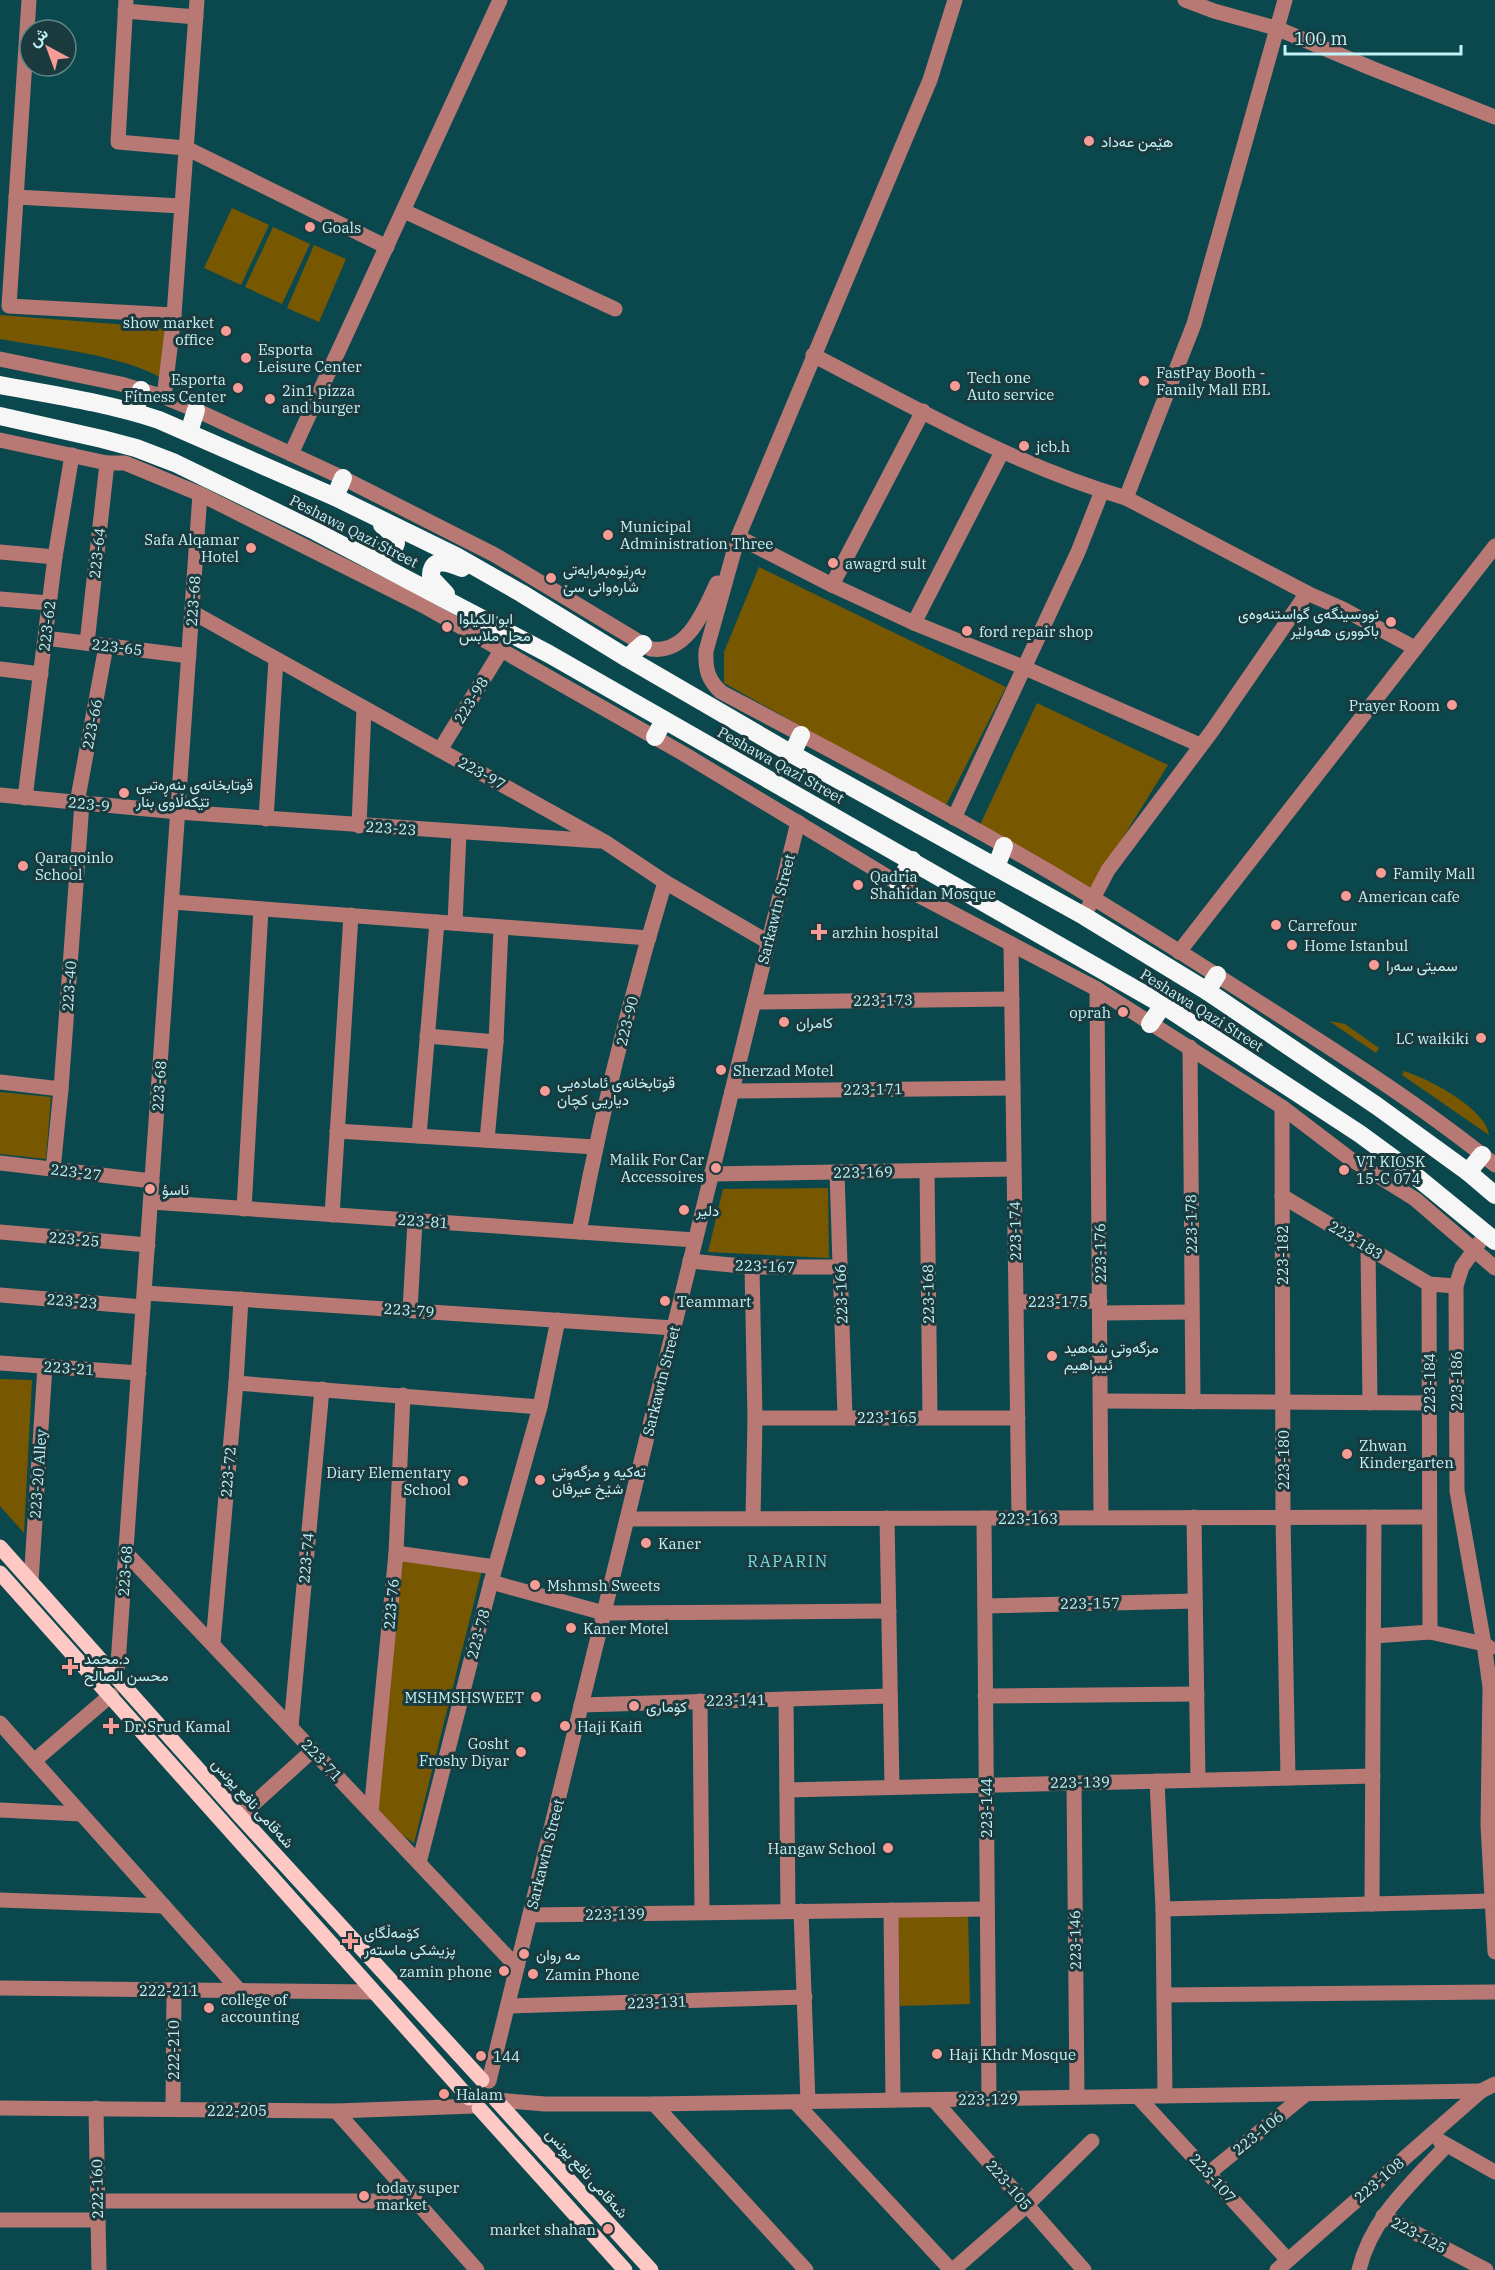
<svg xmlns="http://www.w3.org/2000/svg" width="1495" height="2270" font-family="'IBM Plex Serif',Vazirmatn,serif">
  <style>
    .green { fill: #775700 }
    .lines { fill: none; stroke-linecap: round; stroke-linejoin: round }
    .minor { stroke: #b87874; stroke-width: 15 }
    .major { stroke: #fec9c4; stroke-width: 15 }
    .highway { stroke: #f6f6f6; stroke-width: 18 }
    .poi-dot { fill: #f59c96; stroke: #1a3a3e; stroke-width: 2 }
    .labels { text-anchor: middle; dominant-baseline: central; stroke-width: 6; stroke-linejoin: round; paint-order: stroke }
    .poi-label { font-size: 15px; fill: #c3f2f7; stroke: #1a3a3e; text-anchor: start }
    .street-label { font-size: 15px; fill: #c3f2f7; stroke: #1a3a3e }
    .neighbourhood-label { font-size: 16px; letter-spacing: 1.5px; fill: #74dbe5; stroke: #1a3a3e }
  </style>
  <rect width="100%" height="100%" fill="#0b484d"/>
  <!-- green -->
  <g class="green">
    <polygon points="232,208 269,225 241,285 204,268"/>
    <polygon points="273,227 310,244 282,304 245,287"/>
    <polygon points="314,245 346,259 319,322 287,308"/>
    <path d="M0 315 166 328 162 378C118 354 50 348 0 339Z"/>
    <polygon points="759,567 1006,687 945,807 724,683 724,652"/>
    <polygon points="1037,703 1168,765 1091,889 979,827"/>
    <polygon points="1329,1021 1345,1024 1379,1048 1376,1053"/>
    <path d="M1404 1071C1429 1079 1485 1108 1489 1135L1402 1075Z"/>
    <polygon points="0,1092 51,1097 46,1159 0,1154"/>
    <polygon points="828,1188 829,1258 708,1252 723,1189"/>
    <polygon points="0,1379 32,1380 24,1533 0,1506"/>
    <polygon points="398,1560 482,1570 414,1843 373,1815"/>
    <polygon points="968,1908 970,2004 900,2006 898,1910"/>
  </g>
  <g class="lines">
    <!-- minor -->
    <g class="minor">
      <polyline points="29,0 9,306 174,315"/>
      <polyline points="126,0 118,142 186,148 387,247"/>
      <path d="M955 0 930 80 738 537 706 651C705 669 708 680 721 692 832 751 942 809 1050 872 1115 911 1179 951 1243 992 1329 1047 1416 1101 1495 1165"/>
      <polyline points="1185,0 1214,11 1276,28 1371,68 1495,117"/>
      <polyline points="125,11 196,17"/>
      <polyline points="16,197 181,206"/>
      <polyline points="404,211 615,309"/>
      <path d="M813 355C915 408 1016 466 1126 498L1307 593 1343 609 1415 648"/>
      <path d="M0 359 121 384 164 397 196 410 343 478 495 555 651 649C688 654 704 610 717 583"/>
      <polyline points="164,397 174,315 197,0"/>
      <polyline points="0,440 107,463 125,463 200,494 424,606 684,754 916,894 1097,989 1282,1107 1349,1158 1415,1199 1495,1268"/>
      <polyline points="291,454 500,0"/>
      <polyline points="1126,498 1194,324 1285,0"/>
      <polyline points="738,537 832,585 914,623 1025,668 1200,745"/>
      <polyline points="0,552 55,557"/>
      <polyline points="832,585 923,411"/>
      <polyline points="0,599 49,603"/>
      <polyline points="192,612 605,842 665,882 768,942"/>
      <polyline points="914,623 1002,452"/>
      <polyline points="45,638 189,656"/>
      <polyline points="87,643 107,463"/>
      <polyline points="0,669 41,674"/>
      <polyline points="440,750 502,649"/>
      <polyline points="0,795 178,812 599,841"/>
      <polyline points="25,798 55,557 72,455"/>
      <polyline points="77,803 106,646"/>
      <polyline points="954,818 1078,552 1102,491"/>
      <polyline points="266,819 276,659"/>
      <polyline points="359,826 364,708"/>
      <polyline points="172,902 649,938"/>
      <polyline points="1088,908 1108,870 1212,731 1307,593"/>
      <polyline points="455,923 459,833"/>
      <polyline points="1011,944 1019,1518"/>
      <polyline points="1179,952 1495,546"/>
      <polyline points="1097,989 1101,1517"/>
      <polyline points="754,1002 1012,999"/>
      <polyline points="427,1036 496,1042"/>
      <polyline points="1190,1047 1193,1402"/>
      <polyline points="0,1082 61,1089"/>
      <polyline points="732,1091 1013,1088"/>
      <polyline points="1282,1107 1283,1517 1288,1778"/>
      <polyline points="337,1131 595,1147"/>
      <polyline points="419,1136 437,922"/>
      <polyline points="487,1140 496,1042 501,927"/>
      <polyline points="0,1163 152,1181"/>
      <polyline points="53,1170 61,1089 82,803"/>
      <polyline points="927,1171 930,1417"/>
      <polyline points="837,1172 845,1417"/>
      <polyline points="711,1174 1014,1169"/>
      <polyline points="1282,1196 1429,1284 1456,1286"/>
      <polyline points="151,1202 695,1240"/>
      <polyline points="244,1209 261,909"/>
      <polyline points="332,1215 351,915"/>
      <polyline points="0,1232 148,1245"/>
      <path d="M579 1232C601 1114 630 997 665 882"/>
      <polyline points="1479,1243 1462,1267 1456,1286 1457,1491 1484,1644 1490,1687 1488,1825 1495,1952"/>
      <polyline points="1368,1248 1370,1403"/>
      <polyline points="690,1261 752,1267 840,1267"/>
      <polyline points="752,1267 755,1418 753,1518"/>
      <polyline points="1429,1284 1430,1632"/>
      <polyline points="145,1293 674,1328"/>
      <polyline points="0,1295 143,1307"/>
      <polyline points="1016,1302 1100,1301"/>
      <polyline points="410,1310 415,1221"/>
      <polyline points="1101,1313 1192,1312"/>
      <polyline points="0,1363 139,1373"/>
      <polyline points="236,1383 540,1407"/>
      <polyline points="1101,1401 1429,1403"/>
      <polyline points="755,1418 1018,1418"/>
      <polyline points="1194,1517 1198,1780"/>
      <polyline points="887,1518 892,1786"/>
      <polyline points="984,1518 989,2099"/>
      <polyline points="627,1519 1429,1517"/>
      <polyline points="126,1553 517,1967"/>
      <polyline points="396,1553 495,1567"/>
      <polyline points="31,1582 45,1366"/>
      <polyline points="491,1582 604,1613 889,1611"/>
      <polyline points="985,1606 1195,1601"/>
      <polyline points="1374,1636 1430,1632 1484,1644 1490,1648"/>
      <polyline points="213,1643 236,1383 241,1299"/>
      <polyline points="117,1678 200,494"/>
      <polyline points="985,1696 1197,1694"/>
      <polyline points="786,1699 788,1911"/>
      <polyline points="700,1701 702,1912"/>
      <polyline points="581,1705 890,1696"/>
      <polyline points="0,1723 239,1990"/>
      <polyline points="291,1727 322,1389"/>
      <polyline points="34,1761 111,1695"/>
      <polyline points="1157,1781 1163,1909 1165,2096"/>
      <polyline points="1074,1783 1077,2097"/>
      <polyline points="787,1790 1373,1776"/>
      <polyline points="0,1810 81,1814"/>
      <polyline points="371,1812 396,1553 403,1395"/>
      <polyline points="240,1816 313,1750"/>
      <polyline points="419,1863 491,1582 540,1407 558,1320"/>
      <polyline points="0,1900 164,1906"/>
      <polyline points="1372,1904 1374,1517"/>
      <polyline points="1163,1909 1492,1901"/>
      <polyline points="891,1910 893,2100"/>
      <polyline points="801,1911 808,2102"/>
      <polyline points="530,1915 987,1909"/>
      <polyline points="0,1988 373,1992"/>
      <polyline points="1164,1995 1495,1992"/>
      <polyline points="508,2006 805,1997"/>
      <polyline points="489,2081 798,822"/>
      <polyline points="1138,2097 1288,2260"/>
      <polyline points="496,2100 545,2104 654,2104 1481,2091"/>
      <polyline points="934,2100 1084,2270"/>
      <polyline points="795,2102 951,2270"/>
      <polyline points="654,2104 806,2270"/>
      <polyline points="0,2108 336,2111 475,2106"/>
      <polyline points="96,2108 99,2270"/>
      <polyline points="173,2109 174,1990"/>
      <polyline points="336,2111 477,2270"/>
      <polyline points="1440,2141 1495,2172"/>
      <polyline points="1209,2173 1306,2094"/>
      <polyline points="97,2201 416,2201"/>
      <polyline points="1383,2216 1486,2270"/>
      <polyline points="0,2220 98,2220"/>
      <polyline points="953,2270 1026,2206 1092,2141"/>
      <polyline points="1277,2270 1481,2091 1495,2084"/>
      <path d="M1359 2270C1371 2218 1412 2183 1446 2146"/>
    </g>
    <!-- major -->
    <g class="major">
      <polyline points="0,1547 240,1816 482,2080"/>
      <polyline points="0,1573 469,2098"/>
      <polyline points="496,2100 651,2270"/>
      <polyline points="479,2108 625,2270"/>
    </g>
    <!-- highway -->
    <g class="highway">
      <path d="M0 385C54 395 108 403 159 420L335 497 456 556 521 593 627 658 792 754 1084 916 1207 991 1377 1106 1468 1172 1495 1195"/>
      <polyline points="135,412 141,390"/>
      <polyline points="0,416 102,439 136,448 175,463 315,531 549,654 1163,1005 1360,1134 1401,1164 1495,1241"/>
      <polyline points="189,432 196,410"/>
      <polyline points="335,497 343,478"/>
      <polyline points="362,547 383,553 393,551 396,543 395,536 382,525"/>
      <path d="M446 594 431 578C430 556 448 562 462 568"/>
      <polyline points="627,658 643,644"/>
      <polyline points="655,737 664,720"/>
      <polyline points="792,754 801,735"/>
      <polyline points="996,867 1004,846"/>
      <polyline points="898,883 912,860"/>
      <polyline points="1207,991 1217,975"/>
      <polyline points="1150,1024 1163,1005"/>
      <polyline points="1468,1172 1482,1155"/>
    </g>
  </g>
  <!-- markers -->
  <g class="poi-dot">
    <circle cx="1089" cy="141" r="6"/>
    <circle cx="310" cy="227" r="6"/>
    <circle cx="226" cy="331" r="6"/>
    <circle cx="246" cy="358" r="6"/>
    <circle cx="1144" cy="381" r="6"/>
    <circle cx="955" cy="386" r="6"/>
    <circle cx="238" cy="388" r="6"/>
    <circle cx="270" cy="399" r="6"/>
    <circle cx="1024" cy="446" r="6"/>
    <circle cx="608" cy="535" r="6"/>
    <circle cx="251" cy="548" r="6"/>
    <circle cx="833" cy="563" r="6"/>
    <circle cx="551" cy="578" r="6"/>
    <circle cx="1391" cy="622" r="6"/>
    <circle cx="447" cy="627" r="6"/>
    <circle cx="967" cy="631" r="6"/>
    <circle cx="1452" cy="705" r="6"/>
    <circle cx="124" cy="793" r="6"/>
    <circle cx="23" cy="866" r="6"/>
    <circle cx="1381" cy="873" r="6"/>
    <circle cx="858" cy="885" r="6"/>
    <circle cx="1346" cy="896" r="6"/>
    <circle cx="1276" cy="925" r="6"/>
    <path d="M816 923h6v6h6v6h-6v6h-6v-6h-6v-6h6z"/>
    <circle cx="1292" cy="945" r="6"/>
    <circle cx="1374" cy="965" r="6"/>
    <circle cx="1123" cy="1012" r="6"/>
    <circle cx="784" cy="1022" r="6"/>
    <circle cx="1481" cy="1038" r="6"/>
    <circle cx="721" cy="1070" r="6"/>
    <circle cx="545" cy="1091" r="6"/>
    <circle cx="716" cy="1168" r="6"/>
    <circle cx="1344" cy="1170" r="6"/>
    <circle cx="150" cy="1189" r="6"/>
    <circle cx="684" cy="1210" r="6"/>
    <circle cx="665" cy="1301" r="6"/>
    <circle cx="1052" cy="1356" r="6"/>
    <circle cx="1347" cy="1454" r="6"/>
    <circle cx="540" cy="1480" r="6"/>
    <circle cx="463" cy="1481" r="6"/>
    <circle cx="646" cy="1543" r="6"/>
    <circle cx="535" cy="1585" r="6"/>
    <circle cx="571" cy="1628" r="6"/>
    <path d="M67 1658h6v6h6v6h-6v6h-6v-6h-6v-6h6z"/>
    <circle cx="536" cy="1697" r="6"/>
    <circle cx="634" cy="1706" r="6"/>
    <path d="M108 1717h6v6h6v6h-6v6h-6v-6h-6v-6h6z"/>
    <circle cx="565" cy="1726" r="6"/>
    <circle cx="521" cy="1752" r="6"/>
    <circle cx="888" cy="1848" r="6"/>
    <path d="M347 1932h6v6h6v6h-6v6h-6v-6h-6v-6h6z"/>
    <circle cx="524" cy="1954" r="6"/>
    <circle cx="504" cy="1971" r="6"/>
    <circle cx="533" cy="1974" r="6"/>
    <circle cx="209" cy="2008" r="6"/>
    <circle cx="937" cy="2054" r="6"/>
    <circle cx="481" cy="2056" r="6"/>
    <circle cx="444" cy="2094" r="6"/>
    <circle cx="364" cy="2196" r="6"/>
    <circle cx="608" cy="2229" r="6"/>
  </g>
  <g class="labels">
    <!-- poi labels -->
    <g class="poi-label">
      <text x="1101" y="141">هێمن عەداد</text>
      <text x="322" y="227">Goals</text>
      <text x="214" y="322" text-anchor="end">show market<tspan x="214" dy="17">office</tspan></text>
      <text x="258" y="349">Esporta<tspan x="258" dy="17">Leisure Center</tspan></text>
      <text x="1156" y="372">FastPay Booth -<tspan x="1156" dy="17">Family Mall EBL</tspan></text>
      <text x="967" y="377">Tech one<tspan x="967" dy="17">Auto service</tspan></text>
      <text x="226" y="379" text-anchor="end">Esporta<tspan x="226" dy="17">Fitness Center</tspan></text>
      <text x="282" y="390">2in1 pizza<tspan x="282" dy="17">and burger</tspan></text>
      <text x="1036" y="446">jcb.h</text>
      <text x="620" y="526">Municipal<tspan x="620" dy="17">Administration Three</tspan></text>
      <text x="239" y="539" text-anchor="end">Safa Alqamar<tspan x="239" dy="17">Hotel</tspan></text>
      <text x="845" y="563">awagrd sult</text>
      <text x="563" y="569">بەڕێوەبەرایەتی<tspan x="563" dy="17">شارەوانی سێ</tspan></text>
      <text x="1379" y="613" text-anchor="end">نووسینگەی گواستنەوەی<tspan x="1379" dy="17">باکووری هەولێر</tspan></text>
      <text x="459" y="618">ابو الكيلوا<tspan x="459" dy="17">محل ملابس</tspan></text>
      <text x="979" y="631">ford repair shop</text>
      <text x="1440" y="705" text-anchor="end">Prayer Room</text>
      <text x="136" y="784">قوتابخانەی بنەڕەتیی<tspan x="136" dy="17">تێکەڵاوی بنار</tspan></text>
      <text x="35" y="857">Qaraqoinlo<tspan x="35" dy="17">School</tspan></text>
      <text x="1393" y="873">Family Mall</text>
      <text x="870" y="876">Qadria<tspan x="870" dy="17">Shahidan Mosque</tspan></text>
      <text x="1358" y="896">American cafe</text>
      <text x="1288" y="925">Carrefour</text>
      <text x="832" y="932">arzhin hospital</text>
      <text x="1304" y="945">Home Istanbul</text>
      <text x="1386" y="965">سمیتی سەرا</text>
      <text x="1111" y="1012" text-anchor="end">oprah</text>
      <text x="796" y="1022">كامران</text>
      <text x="1469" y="1038" text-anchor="end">LC waikiki</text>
      <text x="733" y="1070">Sherzad Motel</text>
      <text x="557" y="1082">قوتابخانەی ئامادەیی<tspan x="557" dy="17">دیاریی کچان</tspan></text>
      <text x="704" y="1159" text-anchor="end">Malik For Car<tspan x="704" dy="17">Accessoires</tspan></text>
      <text x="1356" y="1161">VT KIOSK<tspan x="1356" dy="17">15-C 074</tspan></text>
      <text x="162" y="1189">ئاسؤ</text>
      <text x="696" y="1210">دلير</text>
      <text x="677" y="1301">Teammart</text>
      <text x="1064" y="1347">مزگەوتی شەهید<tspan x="1064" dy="17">ئیبراهیم</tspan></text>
      <text x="1359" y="1445">Zhwan<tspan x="1359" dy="17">Kindergarten</tspan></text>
      <text x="552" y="1471">تەکیە و مزگەوتی<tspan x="552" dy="17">شێخ عیرفان</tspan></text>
      <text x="451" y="1472" text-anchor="end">Diary Elementary<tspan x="451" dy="17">School</tspan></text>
      <text x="658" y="1543">Kaner</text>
      <text x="547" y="1585">Mshmsh Sweets</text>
      <text x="583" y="1628">Kaner Motel</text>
      <text x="84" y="1658">د.محمد<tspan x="84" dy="17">محسن الصالح</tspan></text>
      <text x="524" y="1697" text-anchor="end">MSHMSHSWEET</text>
      <text x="646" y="1706">كۆماری</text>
      <text x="124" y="1726">Dr. Srud Kamal</text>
      <text x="577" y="1726">Haji Kaifi</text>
      <text x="509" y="1743" text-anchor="end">Gosht<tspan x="509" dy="17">Froshy Diyar</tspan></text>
      <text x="876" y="1848" text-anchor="end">Hangaw School</text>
      <text x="364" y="1932">کۆمەڵگای<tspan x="364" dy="17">پزیشکی ماستەر</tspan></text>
      <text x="536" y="1954">مه روان</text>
      <text x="492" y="1971" text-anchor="end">zamin phone</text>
      <text x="545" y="1974">Zamin Phone</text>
      <text x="221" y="1999">college of<tspan x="221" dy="17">accounting</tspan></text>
      <text x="949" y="2054">Haji Khdr Mosque</text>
      <text x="493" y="2056">144</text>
      <text x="456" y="2094">Halam</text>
      <text x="376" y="2187">today super<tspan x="376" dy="17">market</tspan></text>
      <text x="596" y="2229" text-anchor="end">market shahan</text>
    </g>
    <!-- street labels -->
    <g class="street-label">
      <text transform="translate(354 531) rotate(27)">Peshawa Qazi Street</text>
      <text transform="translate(97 553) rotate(-84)">223-64</text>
      <text transform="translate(193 601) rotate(-86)">223-68</text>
      <text transform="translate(47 626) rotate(-83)">223-62</text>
      <text transform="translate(117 647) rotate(7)">223-65</text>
      <text transform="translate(471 700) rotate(-59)">223-98</text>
      <text transform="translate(92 724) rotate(-79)">223-66</text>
      <text transform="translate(781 765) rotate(29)">Peshawa Qazi Street</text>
      <text transform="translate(482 773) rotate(29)">223-97</text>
      <text transform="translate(89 804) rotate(6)">223-9</text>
      <text transform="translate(391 828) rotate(4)">223-23</text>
      <text transform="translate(776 909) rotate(-76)">Sarkawtn Street</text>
      <text transform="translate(69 986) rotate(-86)">223-40</text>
      <text transform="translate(883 1000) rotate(-1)">223-173</text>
      <text transform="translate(1202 1010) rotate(32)">Peshawa Qazi Street</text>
      <text transform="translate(627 1021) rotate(-76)">223-90</text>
      <text transform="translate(159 1086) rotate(-86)">223-68</text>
      <text transform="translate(873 1089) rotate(-1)">223-171</text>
      <text transform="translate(76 1172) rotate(7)">223-27</text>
      <text transform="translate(863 1172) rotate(-1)">223-169</text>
      <text transform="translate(423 1221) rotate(4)">223-81</text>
      <text transform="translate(1191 1224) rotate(-91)">223-178</text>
      <text transform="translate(1015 1231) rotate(-91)">223-174</text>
      <text transform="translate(74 1239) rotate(5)">223-25</text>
      <text transform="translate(1356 1240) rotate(31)">223-183</text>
      <text transform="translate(1100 1253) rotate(-91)">223-176</text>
      <text transform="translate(1282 1255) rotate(-90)">223-182</text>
      <text transform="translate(765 1266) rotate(2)">223-167</text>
      <text transform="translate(841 1294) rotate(-92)">223-166</text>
      <text transform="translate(928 1294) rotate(-91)">223-168</text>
      <text transform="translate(72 1301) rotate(5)">223-23</text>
      <text x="1058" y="1301">223-175</text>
      <text transform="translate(409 1310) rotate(4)">223-79</text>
      <text transform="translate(69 1368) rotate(4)">223-21</text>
      <text transform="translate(661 1381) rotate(-76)">Sarkawtn Street</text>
      <text transform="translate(1456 1381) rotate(-90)">223-186</text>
      <text transform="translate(1429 1383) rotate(-90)">223-184</text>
      <text x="887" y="1417">223-165</text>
      <text transform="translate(1283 1460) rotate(-90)">223-180</text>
      <text transform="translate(228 1472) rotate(-85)">223-72</text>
      <text transform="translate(38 1474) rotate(-86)">223-20 Alley</text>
      <text x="1028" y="1518">223-163</text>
      <text transform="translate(306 1558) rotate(-85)">223-74</text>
      <text transform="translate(125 1571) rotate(-86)">223-68</text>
      <text transform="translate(1090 1603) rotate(-1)">223-157</text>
      <text transform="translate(391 1604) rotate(-85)">223-76</text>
      <text transform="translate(478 1634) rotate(-75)">223-78</text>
      <text transform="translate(736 1700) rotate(-1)">223-141</text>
      <text transform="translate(322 1760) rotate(47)">223-71</text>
      <text transform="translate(1080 1782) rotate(-1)">223-139</text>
      <text transform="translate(253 1803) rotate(48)">شەقامی نافع یونس</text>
      <text transform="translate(986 1808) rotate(-90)">223-144</text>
      <text transform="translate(545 1854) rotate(-76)">Sarkawtn Street</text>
      <text transform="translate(615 1914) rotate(-1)">223-139</text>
      <text transform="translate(1075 1940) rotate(-91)">223-146</text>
      <text x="169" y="1990">222-211</text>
      <text transform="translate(657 2002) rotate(-2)">223-131</text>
      <text transform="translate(173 2050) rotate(-90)">222-210</text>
      <text transform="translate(988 2099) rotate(-1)">223-129</text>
      <text x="237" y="2110">222-205</text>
      <text transform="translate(1258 2133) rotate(-39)">223-106</text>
      <text transform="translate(587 2173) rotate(48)">شەقامی نافع یونس</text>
      <text transform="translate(1213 2178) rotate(48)">223-107</text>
      <text transform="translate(1379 2180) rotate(-41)">223-108</text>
      <text transform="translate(1009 2185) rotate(49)">223-105</text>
      <text transform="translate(97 2189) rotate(-91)">222-160</text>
      <text transform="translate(1419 2235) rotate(28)">223-125</text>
    </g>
    <!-- neighbourhood labels -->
    <g class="neighbourhood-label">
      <text x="788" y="1561">RAPARIN</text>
    </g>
  </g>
  <!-- north arrow -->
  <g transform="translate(48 48) rotate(319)"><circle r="28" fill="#1a3a3e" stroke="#5e8488" stroke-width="1.5"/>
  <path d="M0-4.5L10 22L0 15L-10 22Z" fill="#f59c96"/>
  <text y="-9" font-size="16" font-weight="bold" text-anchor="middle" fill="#c3f2f7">ش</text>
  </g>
  <!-- scale -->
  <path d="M1285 45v9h176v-9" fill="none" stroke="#c3f2f7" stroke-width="3"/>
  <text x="1294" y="45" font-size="18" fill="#c3f2f7" stroke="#1a3a3e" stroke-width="4.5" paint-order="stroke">100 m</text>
</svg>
